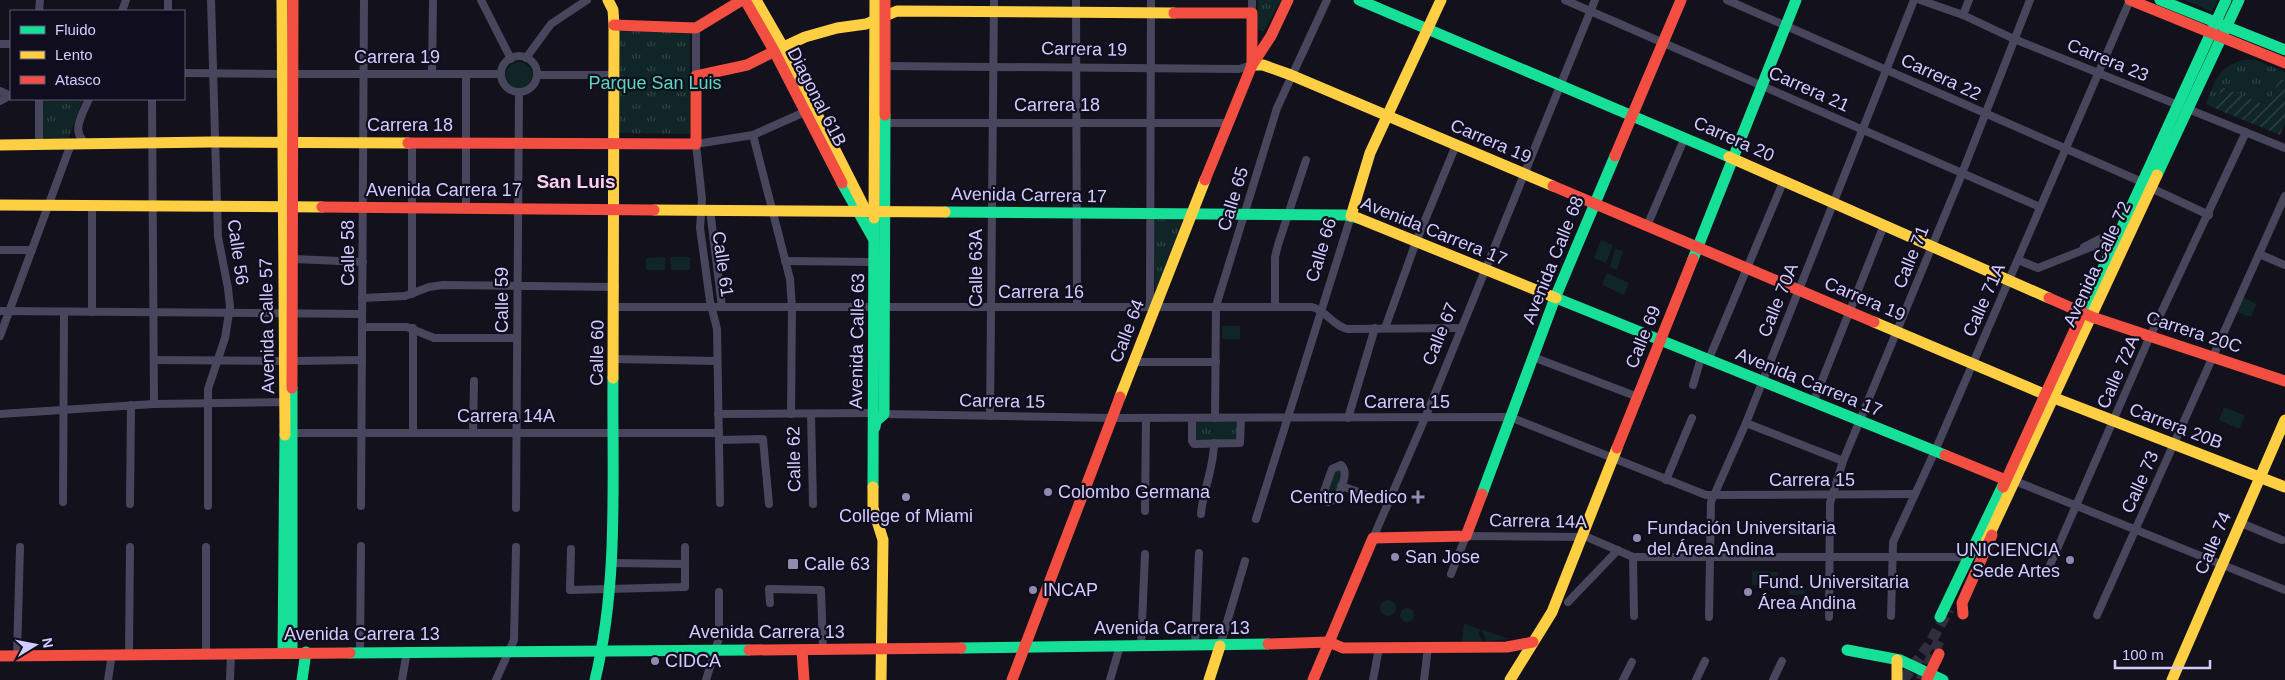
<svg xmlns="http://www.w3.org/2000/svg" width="2285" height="680" font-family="Arial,sans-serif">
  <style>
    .grass { fill: #102626 }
    .park { fill: url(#park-tufts) }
    .garden { fill: url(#garden-furrows) }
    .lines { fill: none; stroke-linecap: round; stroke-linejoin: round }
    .secondary-tunnel { stroke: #302d3d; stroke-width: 11; stroke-dasharray: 11 5.5; stroke-linecap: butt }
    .street { stroke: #47465c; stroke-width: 8 }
    .fast { stroke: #16e098; stroke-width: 11 }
    .slow { stroke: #ffcf43; stroke-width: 11 }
    .jam { stroke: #f24e42; stroke-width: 11 }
    .poi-dot { fill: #8f8bae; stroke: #100d1f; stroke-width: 2 }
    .labels { text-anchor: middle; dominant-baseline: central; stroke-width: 4.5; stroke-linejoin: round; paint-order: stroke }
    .street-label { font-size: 18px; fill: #d2cdfd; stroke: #100d1f }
    .park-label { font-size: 18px; fill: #5bdbbb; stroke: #100d1f }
    .poi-label { font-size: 18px; fill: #d2cdfd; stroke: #100d1f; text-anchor: start }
    .neighbourhood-label { font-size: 19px; font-weight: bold; fill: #fecfed; stroke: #100d1f }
  </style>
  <defs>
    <pattern id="park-tufts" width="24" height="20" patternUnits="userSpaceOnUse" patternTransform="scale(1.25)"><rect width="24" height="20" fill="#102626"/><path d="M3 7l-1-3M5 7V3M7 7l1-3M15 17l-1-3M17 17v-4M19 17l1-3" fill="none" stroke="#324446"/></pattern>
    <pattern id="garden-furrows" width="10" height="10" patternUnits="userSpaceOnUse" patternTransform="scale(1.25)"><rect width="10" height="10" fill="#102626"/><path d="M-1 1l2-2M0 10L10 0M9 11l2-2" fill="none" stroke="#324446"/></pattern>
  </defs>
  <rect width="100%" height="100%" fill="#13111b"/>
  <!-- grass -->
  <g class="grass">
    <polygon points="2185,0 2218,0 2212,12"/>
    <circle cx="519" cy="75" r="13"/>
    <polygon points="1601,240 1613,245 1606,263 1594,258"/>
    <polygon points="1615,249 1623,251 1617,270 1610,267"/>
    <polygon points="665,257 665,270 646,270 646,258"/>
    <polygon points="670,257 690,257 690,270 671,270"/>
    <polygon points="1607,273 1629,283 1624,295 1602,285"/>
    <polygon points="2243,297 2256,304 2251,317 2237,312"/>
    <rect x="1222" y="326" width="18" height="13"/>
    <polygon points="2224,407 2245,416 2239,429 2219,420"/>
    <polygon points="1752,571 1778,572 1778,585 1752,585"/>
    <polygon points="1804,584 1805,594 1789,595 1788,585"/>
    <circle cx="1388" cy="608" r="8"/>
    <circle cx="1407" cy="615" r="7"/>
    <polygon points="1464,624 1480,629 1479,635 1483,641 1462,641"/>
    <polygon points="1482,630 1510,639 1486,641"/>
  </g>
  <!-- park -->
  <g class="park">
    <polygon points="1258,0 1281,0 1264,31 1257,29"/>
    <polygon points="619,31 690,32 690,134 619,133"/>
    <path d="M2244 60H2256L2285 72V82L2279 80 2268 107 2223 87 2214 108 2206 104C2214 83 2219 65 2244 60Z"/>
    <polygon points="43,99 83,99 69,137 65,142 43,140"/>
    <polygon points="1153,219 1183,221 1155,291"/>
    <polygon points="1196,420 1238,420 1238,440 1196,441"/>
    <polygon points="1335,468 1344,469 1335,498 1332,501 1325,494"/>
  </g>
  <!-- garden -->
  <polygon class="garden" points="2279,79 2285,82 2285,123 2280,135 2214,108 2222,87 2268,106"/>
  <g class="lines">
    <!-- secondary-tunnel -->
    <g class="secondary-tunnel">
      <polyline points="1903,680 1929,645 1949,609"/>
      <polyline points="1921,680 1939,641"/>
    </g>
    <!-- street -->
    <g class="street">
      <polyline points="168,0 168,11"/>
      <polyline points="481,0 511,59"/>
      <polyline points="1076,0 1077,307"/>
      <polyline points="1565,0 2040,207"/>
      <polyline points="1727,0 2142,182"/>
      <polyline points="1920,0 1963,15 2014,39 2285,148"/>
      <polyline points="39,11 40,0"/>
      <polyline points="122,11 126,0"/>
      <polyline points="1252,13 1252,0"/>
      <polyline points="1963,15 1969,0"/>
      <polyline points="696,28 696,76"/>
      <polyline points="0,44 11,44"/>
      <circle cx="519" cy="74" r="18"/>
      <polyline points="526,58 551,24 587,0"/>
      <polyline points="885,66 1239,69 1252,65"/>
      <polyline points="184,73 282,74"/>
      <polyline points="294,74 501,74"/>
      <polyline points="432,74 433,0"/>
      <polyline points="466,74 466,208"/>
      <polyline points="537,75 614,75"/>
      <polyline points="0,91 11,96"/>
      <polyline points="152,99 154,404"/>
      <polyline points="0,101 9,96"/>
      <polyline points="885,123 1228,123"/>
      <polyline points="753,135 790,279 792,307 791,414"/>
      <path d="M86 143C70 132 83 113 89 99"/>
      <polyline points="39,144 39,99"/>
      <polyline points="2151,188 2209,215"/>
      <polyline points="92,205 92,312"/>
      <polyline points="710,210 722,307"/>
      <polyline points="1647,226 1685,137"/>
      <polyline points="2084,247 2121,228"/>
      <polyline points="0,250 32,250"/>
      <polyline points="2259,254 2285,265"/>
      <polyline points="294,259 363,262"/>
      <polyline points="2018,260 2038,268 2091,247 2096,246 2110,251"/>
      <polyline points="785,261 875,262"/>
      <polyline points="412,294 412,143"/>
      <polyline points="362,298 405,296 429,287 443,285 615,287"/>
      <polyline points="1150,306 1151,0"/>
      <polyline points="1275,306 1275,257 1278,245 1306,160"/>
      <path d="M615 307H1312C1327 311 1332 325 1347 329L1461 328"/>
      <polyline points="0,311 362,314"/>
      <polyline points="362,327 407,327 434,338 517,338"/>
      <polyline points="1385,328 1416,242 1456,145"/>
      <polyline points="0,336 71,144"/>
      <polyline points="1533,357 1638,397"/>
      <polyline points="614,359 717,361"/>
      <polyline points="154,360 284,361"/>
      <polyline points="294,361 362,360"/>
      <polyline points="1708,361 1784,180"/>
      <polyline points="1133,362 1216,362"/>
      <polyline points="1693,385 1701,358"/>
      <polyline points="1813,403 1884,225"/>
      <polyline points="0,414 154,404 289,402"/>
      <polyline points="718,414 873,413"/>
      <polyline points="811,414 813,504"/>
      <polyline points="884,414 1113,418 1510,417 1706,495 1915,494"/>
      <polyline points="990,416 994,0"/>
      <polyline points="1192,418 1192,441 1194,444 1240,443 1241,418"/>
      <polyline points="1215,418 1216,306 1277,108 1327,0"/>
      <polyline points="1348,418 1375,328"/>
      <polyline points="1746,423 1843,461"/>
      <polyline points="294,433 719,433"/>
      <polyline points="413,433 413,328"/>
      <polyline points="473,433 474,381"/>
      <polyline points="719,440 763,439 769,504"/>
      <path d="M1341 465C1350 473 1340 489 1337 499L1328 502 1323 494 1332 469Z"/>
      <polyline points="1666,480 1692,418"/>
      <polyline points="2015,481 2285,590"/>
      <polyline points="1341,486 1389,502"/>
      <polyline points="63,502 64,312"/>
      <polyline points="720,503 717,329 710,301 700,228 702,199 696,144 753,135 807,111"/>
      <polyline points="130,504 131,405"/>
      <polyline points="208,506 208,389 225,338 230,307 228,288 218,237 211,0"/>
      <polyline points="361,506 364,0"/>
      <polyline points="516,508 519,92"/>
      <polyline points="1145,511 1146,418"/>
      <path d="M1201 514C1203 489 1214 469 1214 443"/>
      <polyline points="1256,519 1351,216"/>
      <polyline points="2241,523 2282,540"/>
      <polyline points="1373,538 1425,418 1595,0"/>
      <polyline points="571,549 570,590 685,587 685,547"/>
      <polyline points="1633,557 1634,616"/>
      <polyline points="611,563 685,564"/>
      <polyline points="2047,572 2147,343 2246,132"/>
      <polyline points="1451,574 1466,536 1587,537 1633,557 1969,557"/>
      <polyline points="1568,602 1618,550"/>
      <polyline points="770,603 769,589 821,590 823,649"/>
      <polyline points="2097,615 2285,196"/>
      <polyline points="1891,616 1893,542 1935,451 2130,0"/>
      <polyline points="1709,617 1711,502 1746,423 1914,0"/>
      <polyline points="1829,617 1830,503 1843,461 1959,181 2030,0"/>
      <polyline points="1141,646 1145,554"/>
      <polyline points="1195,646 1199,553"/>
      <polyline points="1220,646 1245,561"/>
      <polyline points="360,652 361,546"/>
      <polyline points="206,653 206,547"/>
      <polyline points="129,654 130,547"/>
      <polyline points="17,656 20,547"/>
      <polyline points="108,680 112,654"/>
      <polyline points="230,680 231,653"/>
      <polyline points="402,680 407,651"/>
      <polyline points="496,680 514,640 516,547"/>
      <polyline points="706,680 719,638 719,592"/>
      <polyline points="1110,680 1120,646"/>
      <polyline points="1373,680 1379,648"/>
      <polyline points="1424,680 1428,647"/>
      <polyline points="1623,680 1632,662"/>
      <polyline points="1696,680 1705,661"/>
      <polyline points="1773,680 1782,661"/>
    </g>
    <!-- fast -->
    <g class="fast">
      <polyline points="1359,0 1729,157"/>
      <polyline points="2160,0 2285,50"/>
      <polyline points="2157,175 2239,0"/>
      <polyline points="842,183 873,238"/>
      <polyline points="945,212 1345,215 1358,218"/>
      <polyline points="1693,259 1796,0"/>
      <polyline points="1556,298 1945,455"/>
      <polyline points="2082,314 2226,0"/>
      <polyline points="875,427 876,421 884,414 885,115"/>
      <polyline points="873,487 874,218"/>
      <polyline points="1482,494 1555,298 1615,156"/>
      <polyline points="1940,617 2005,481"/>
      <polyline points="961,648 1268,644"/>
      <polyline points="1847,650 1900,660 1943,680"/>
      <polyline points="283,653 285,435"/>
      <polyline points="292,653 292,388"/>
      <polyline points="350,653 749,650"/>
      <polyline points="302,680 306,652"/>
      <path d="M595 680C619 581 612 479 613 378"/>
    </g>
    <!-- slow -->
    <g class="slow">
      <polyline points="282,0 285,435"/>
      <polyline points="608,0 613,10 614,25 613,378"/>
      <polyline points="756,0 783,47 866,211"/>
      <polyline points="773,52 805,37 837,28 866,24 897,11 1174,13"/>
      <polyline points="1252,65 1263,65 1291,75 1553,186"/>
      <polyline points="0,145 211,142 408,143"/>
      <polyline points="1729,157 2049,298"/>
      <polyline points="0,205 322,207"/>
      <polyline points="654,210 945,212"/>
      <polyline points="1351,216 1370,153 1441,0"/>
      <polyline points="874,218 875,0"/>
      <polyline points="1358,218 1556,298"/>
      <polyline points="1874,322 2044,394 2285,487"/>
      <polyline points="1120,397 1205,180"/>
      <polyline points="873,487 873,508 883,540 881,680"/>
      <polyline points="1986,542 2157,175"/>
      <polyline points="1897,660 1897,680"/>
      <polyline points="1209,680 1220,646"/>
      <polyline points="1510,680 1552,612 1617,448"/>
      <polyline points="2172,680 2285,420"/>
    </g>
    <!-- jam -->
    <g class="jam">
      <polyline points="745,0 773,49 842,183"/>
      <polyline points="2130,0 2285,63"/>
      <polyline points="1174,13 1252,13 1252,65"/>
      <polyline points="614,25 696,28 742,0"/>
      <polyline points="885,115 885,0"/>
      <polyline points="408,143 696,144 696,76 747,65 773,52"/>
      <polyline points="1615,156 1681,0"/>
      <polyline points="1205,180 1252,65 1271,36 1288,0"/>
      <polyline points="1553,186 1874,322"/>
      <polyline points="322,207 654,210"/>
      <polyline points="2049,298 2092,317 2285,381"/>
      <polyline points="292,388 293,0"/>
      <polyline points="1617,448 1693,259"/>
      <polyline points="1945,455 2006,480"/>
      <polyline points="2003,487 2082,314"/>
      <polyline points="1963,614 1962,603 1992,535"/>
      <polyline points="1268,644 1329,642 1343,648 1507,647 1533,642"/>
      <polyline points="749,650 961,648"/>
      <polyline points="802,650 804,680"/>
      <polyline points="0,656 350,653"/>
      <polyline points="1927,679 1939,654"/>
      <polyline points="1012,680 1120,397"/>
      <polyline points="1313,680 1373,538 1466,536 1482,494"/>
    </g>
  </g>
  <!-- markers -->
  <g class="poi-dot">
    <circle cx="1048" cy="492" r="5"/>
    <circle cx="906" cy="497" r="5"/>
    <path d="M1415.5 489.5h5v5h5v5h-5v5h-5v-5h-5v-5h5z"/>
    <circle cx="1637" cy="538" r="5"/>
    <circle cx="1395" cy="557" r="5"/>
    <circle cx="2070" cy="560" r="5"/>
    <rect x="787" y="558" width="12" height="12" rx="2.5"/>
    <circle cx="1033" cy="590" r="5"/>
    <circle cx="1748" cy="592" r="5"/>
    <circle cx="655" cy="661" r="5"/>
  </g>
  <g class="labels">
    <!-- street labels -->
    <g class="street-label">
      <text transform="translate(1084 49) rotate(1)">Carrera 19</text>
      <text x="397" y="57">Carrera 19</text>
      <text transform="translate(2108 60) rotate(22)">Carrera 23</text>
      <text transform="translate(1941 77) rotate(25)">Carrera 22</text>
      <text transform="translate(1809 89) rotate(24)">Carrera 21</text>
      <text transform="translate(817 97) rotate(63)">Diagonal 61B</text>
      <text x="1057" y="105">Carrera 18</text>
      <text x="410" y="125">Carrera 18</text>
      <text transform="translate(1734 139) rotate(24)">Carrera 20</text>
      <text transform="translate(1491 141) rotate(23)">Carrera 19</text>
      <text x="444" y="190">Avenida Carrera 17</text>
      <text transform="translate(1029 195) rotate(1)">Avenida Carrera 17</text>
      <text transform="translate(1233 199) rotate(-73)">Calle 65</text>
      <text transform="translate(1434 231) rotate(22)">Avenida Carrera 17</text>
      <text transform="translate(1321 250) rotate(-73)">Calle 66</text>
      <text transform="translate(238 252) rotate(82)">Calle 56</text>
      <text transform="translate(348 253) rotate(-90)">Calle 58</text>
      <text transform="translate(1911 257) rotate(-68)">Calle 71</text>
      <text transform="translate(1553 260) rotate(-68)">Avenida Calle 68</text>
      <text transform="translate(723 264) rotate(82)">Calle 61</text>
      <text transform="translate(2097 264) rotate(-65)">Avenida Calle 72</text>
      <text transform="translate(976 268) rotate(-90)">Calle 63A</text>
      <text x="1041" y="292">Carrera 16</text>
      <text transform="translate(1865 299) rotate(23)">Carrera 19</text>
      <text transform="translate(502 300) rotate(-90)">Calle 59</text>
      <text transform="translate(1778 300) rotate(-68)">Calle 70A</text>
      <text transform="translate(1984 300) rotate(-66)">Calle 71A</text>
      <text transform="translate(267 326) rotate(-91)">Avenida Calle 57</text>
      <text transform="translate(1127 331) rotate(-69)">Calle 64</text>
      <text transform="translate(2194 332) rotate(18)">Carrera 20C</text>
      <text transform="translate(1440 334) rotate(-68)">Calle 67</text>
      <text transform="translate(1643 337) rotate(-68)">Calle 69</text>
      <text transform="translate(857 341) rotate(-89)">Avenida Calle 63</text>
      <text transform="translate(597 353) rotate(-89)">Calle 60</text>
      <text transform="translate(2118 372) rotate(-66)">Calle 72A</text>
      <text transform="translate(1809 382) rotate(22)">Avenida Carrera 17</text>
      <text transform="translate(1002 401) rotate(1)">Carrera 15</text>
      <text x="1407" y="402">Carrera 15</text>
      <text x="506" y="416">Carrera 14A</text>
      <text transform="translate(2176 426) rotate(21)">Carrera 20B</text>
      <text transform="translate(794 459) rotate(-91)">Calle 62</text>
      <text x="1812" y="480">Carrera 15</text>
      <text transform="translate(2140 482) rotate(-66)">Calle 73</text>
      <text transform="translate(1538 521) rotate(1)">Carrera 14A</text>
      <text transform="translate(2213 543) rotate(-67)">Calle 74</text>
      <text x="1172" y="628">Avenida Carrera 13</text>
      <text x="767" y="632">Avenida Carrera 13</text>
      <text x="362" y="634">Avenida Carrera 13</text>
    </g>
    <!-- park labels -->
    <g class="park-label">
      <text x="655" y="83">Parque San Luis</text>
    </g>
    <!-- poi labels -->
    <g class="poi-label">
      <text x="1058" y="492">Colombo Germana</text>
      <text x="1407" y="497" text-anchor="end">Centro Medico</text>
      <text x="906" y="516" text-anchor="middle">College of Miami</text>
      <text x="1647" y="528">Fundación Universitaria<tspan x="1647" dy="21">del Área Andina</tspan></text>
      <text x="2060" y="550" text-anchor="end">UNICIENCIA<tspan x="2060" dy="21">Sede Artes</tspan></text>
      <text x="1405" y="557">San Jose</text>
      <text x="804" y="564">Calle 63</text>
      <text x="1758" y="582">Fund. Universitaria<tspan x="1758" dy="21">Área Andina</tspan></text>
      <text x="1043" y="590">INCAP</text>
      <text x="665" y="661">CIDCA</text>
    </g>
    <!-- neighbourhood labels -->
    <g class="neighbourhood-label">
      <text x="576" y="181">San Luis</text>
    </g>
  </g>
  <!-- legend -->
  <rect x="10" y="10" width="175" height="90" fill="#100d1f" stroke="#5e5a78"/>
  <rect x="20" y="26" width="25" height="8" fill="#16e098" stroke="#5e5a78"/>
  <text x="55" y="35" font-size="15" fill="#d2cdfd">Fluido</text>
  <rect x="20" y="51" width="25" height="8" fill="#ffcf43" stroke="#5e5a78"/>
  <text x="55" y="60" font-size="15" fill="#d2cdfd">Lento</text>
  <rect x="20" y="76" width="25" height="8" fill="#f24e42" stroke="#5e5a78"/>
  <text x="55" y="85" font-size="15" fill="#d2cdfd">Atasco</text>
  <!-- north arrow -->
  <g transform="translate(35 645) rotate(80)" stroke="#100d1f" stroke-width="4" paint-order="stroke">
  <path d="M0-4L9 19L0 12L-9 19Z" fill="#d2cdfd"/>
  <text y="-8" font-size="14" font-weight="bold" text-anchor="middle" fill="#d2cdfd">N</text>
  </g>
  <!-- scale -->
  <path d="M2115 660v8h95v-8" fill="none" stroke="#d2cdfd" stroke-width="2.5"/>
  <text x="2122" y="660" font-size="15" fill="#d2cdfd" stroke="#100d1f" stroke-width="4" paint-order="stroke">100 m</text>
</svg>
